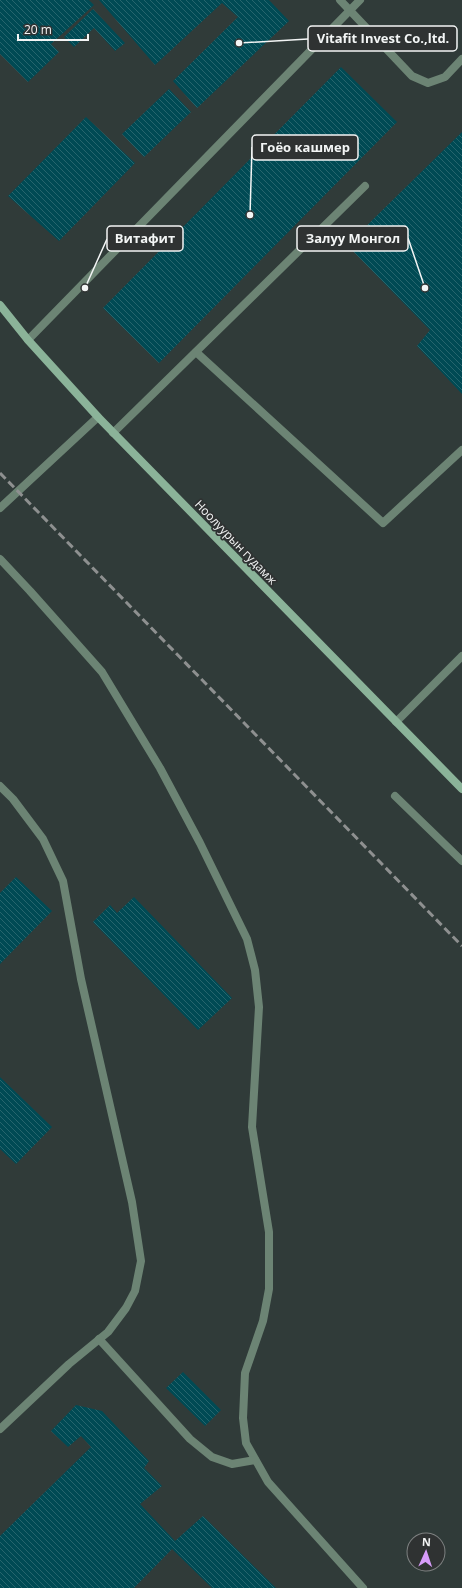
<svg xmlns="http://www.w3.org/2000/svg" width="462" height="1588" font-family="'Open Sans',sans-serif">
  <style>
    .built { fill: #303b39; fill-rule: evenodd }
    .building { fill: url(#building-back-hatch) }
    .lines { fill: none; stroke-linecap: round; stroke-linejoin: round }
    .lane { stroke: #6c8474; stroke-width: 8 }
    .secondary { stroke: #8bb399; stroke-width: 8 }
    .rail { stroke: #8e9090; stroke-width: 3; stroke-dasharray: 8 4; stroke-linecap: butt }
    .labels { text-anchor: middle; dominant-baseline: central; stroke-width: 3.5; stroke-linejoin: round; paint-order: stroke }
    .street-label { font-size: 12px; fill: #f3f5f5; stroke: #2f3232 }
    .leader { fill: none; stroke: #f3f5f5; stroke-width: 1.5 }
    .callout-dot { fill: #f3f5f5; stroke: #2f3232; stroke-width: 1.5 }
    .callout { fill: #2f3232; stroke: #f3f5f5; stroke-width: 1.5 }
    .callout-label { font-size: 13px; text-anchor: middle; font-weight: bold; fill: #f3f5f5 }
  </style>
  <defs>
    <pattern id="building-back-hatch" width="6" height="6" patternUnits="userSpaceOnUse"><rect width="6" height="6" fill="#004a54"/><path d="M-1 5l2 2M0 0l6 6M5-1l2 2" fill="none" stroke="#26656d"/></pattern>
  </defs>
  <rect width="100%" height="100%" fill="#2f3232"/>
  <!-- built -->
  <path class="built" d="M0 0H462V1588H0ZM414 1540H438V1564H414Z"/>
  <!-- building -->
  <g class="building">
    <polygon points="0,0 89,0 94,5 51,44 59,52 28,82 0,54"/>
    <polygon points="99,0 269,0 289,21 197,108 173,81 238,17 222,3 155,65"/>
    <polygon points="93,9 125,43 115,51 94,28 74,47 64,37"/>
    <polygon points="341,67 397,122 159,363 103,308"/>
    <polygon points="169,89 191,112 144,157 122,134"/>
    <polygon points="86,117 135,163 59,241 8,196"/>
    <polygon points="462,132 462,394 417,346 430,330 347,245"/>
    <polygon points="16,877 52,911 0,964 0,893"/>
    <polygon points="134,897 232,998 198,1030 93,922 110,905 117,913"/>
    <polygon points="0,1077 52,1127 16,1164 0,1149"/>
    <polygon points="183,1372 221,1410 205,1426 166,1388"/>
    <polygon points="76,1405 102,1411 149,1461 144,1468 162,1486 140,1504 175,1541 203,1516 276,1588 212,1588 172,1549 134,1588 0,1588 0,1536 91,1447 81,1436 68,1447 51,1431"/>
  </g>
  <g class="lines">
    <!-- lane -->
    <g class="lane">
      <polyline points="340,0 412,76 428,83 445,77 462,59"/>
      <polyline points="28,340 360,0"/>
      <polyline points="196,352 383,523 462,450"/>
      <polyline points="113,433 365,186"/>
      <polyline points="0,508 98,417"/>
      <polyline points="0,559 30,591 102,672 160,768 200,843 247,939 255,970 259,1007 252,1127 269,1232 269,1289 263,1321 245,1373 243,1418 246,1443 268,1482 363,1588"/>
      <polyline points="396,722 462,656"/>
      <polyline points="0,786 13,799 43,839 63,881 81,979 132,1202 141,1261 135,1291 126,1308 108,1332 69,1364 0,1429"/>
      <polyline points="395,796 462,861"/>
      <polyline points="99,1339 190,1439 212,1457 232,1464 255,1460"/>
    </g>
    <!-- secondary -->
    <polyline class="secondary" points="0,305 28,340 98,417 462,789"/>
    <!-- rail -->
    <polyline class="rail" points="0,473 462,946"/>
  </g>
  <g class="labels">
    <!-- street labels -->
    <g class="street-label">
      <text transform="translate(236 542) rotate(46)">Ноолуурын гудамж</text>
    </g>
  </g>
  <!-- callouts -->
  <path class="leader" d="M239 43L308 39M250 215L252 147M425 288L408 238M85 288L107 239"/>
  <g class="callout-dot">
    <circle cx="239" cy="43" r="4"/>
    <circle cx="250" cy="215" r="4"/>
    <circle cx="425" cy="288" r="4"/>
    <circle cx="85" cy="288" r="4"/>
  </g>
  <g class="callout">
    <rect x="308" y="26" width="149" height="25" rx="4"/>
    <rect x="252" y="135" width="106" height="25" rx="4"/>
    <rect x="297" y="226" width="111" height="25" rx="4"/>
    <rect x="107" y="226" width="76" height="25" rx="4"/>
  </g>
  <g class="callout-label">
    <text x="383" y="43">Vitafit Invest Co.,ltd.</text>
    <text x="305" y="152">Гоёо кашмер</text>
    <text x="353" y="243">Залуу Монгол</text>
    <text x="145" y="243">Витафит</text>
  </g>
  <!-- north arrow -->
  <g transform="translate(426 1552) rotate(3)"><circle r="19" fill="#2f3232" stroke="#7d8080"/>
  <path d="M0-3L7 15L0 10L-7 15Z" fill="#d79bf9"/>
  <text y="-6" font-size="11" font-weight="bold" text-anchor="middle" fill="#f3f5f5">N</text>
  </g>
  <!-- scale -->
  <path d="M18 34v6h70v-6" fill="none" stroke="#f3f5f5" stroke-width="2"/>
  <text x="24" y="34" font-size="12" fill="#f3f5f5" stroke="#2f3232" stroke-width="3" paint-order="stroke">20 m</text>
</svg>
